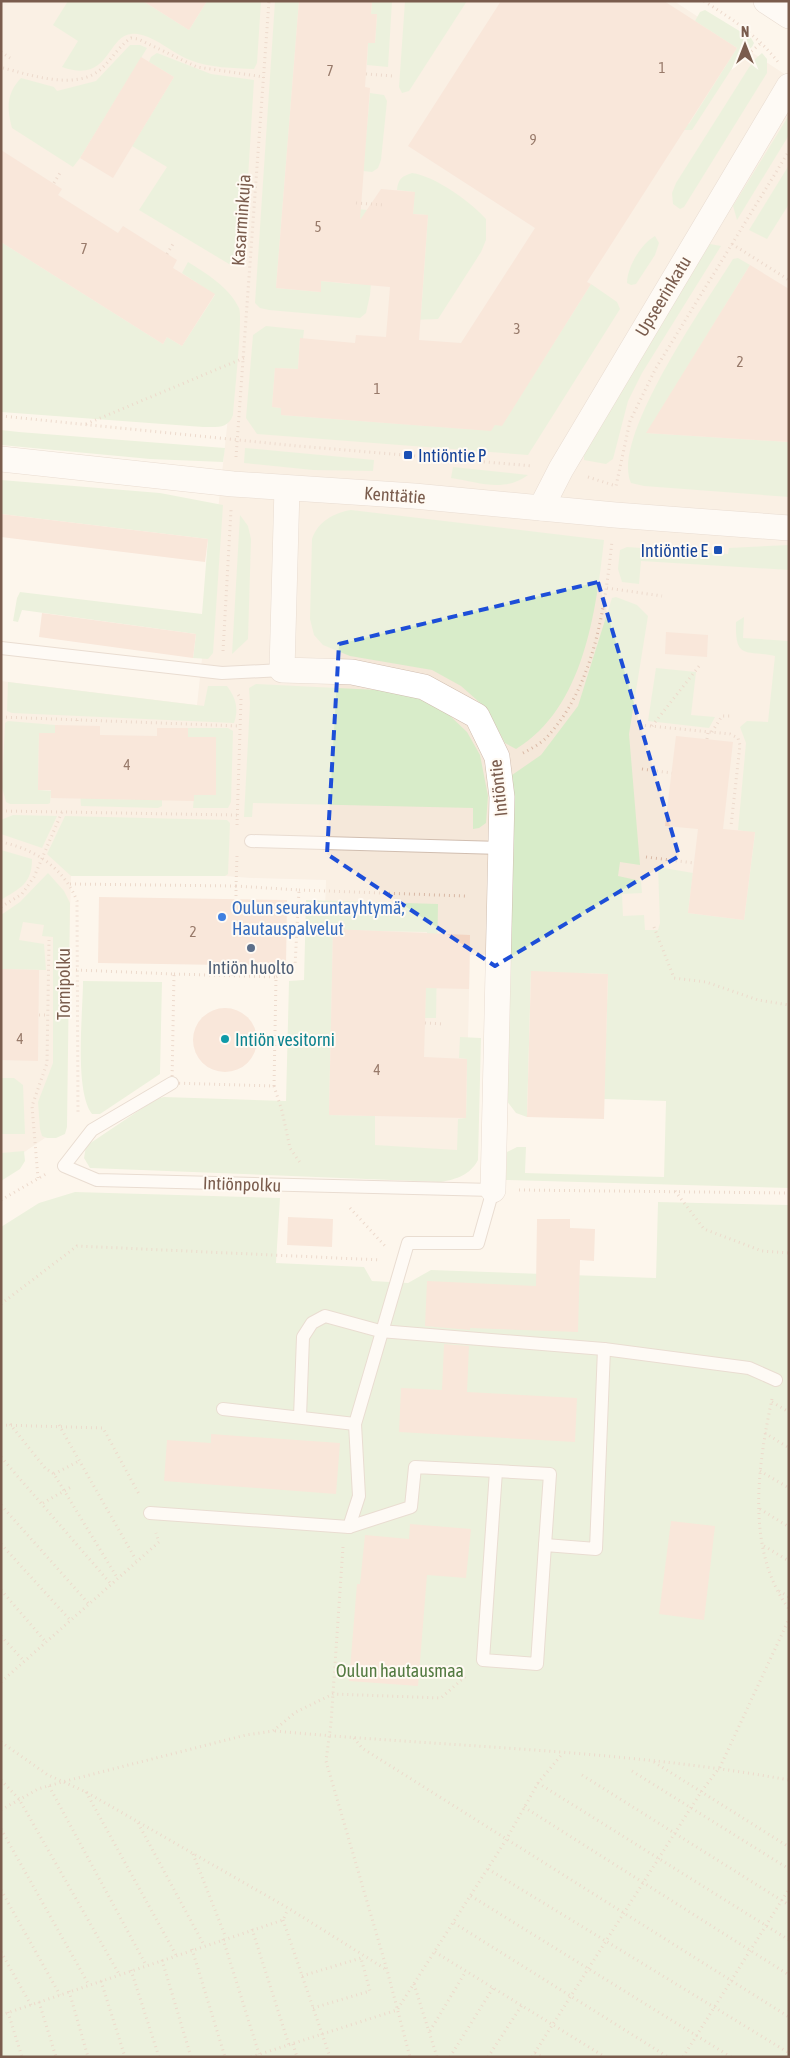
<svg xmlns="http://www.w3.org/2000/svg" width="790" height="2058" font-family="'Asap Condensed',sans-serif">
  <style>
    .residential { fill: #f5e8da }
    .green { fill: #d8ecc9 }
    .building { fill: #f3d5c3 }
    .lines { fill: none; stroke-linecap: round; stroke-linejoin: round }
    .lane-casing { stroke: #d1beb0; stroke-width: 14 }
    .street-casing { stroke: #d1beb0; stroke-width: 26 }
    .path { stroke: #d9b8a5; stroke-width: 3; stroke-dasharray: 1 4; stroke-linecap: butt }
    .lane { stroke: #fff; stroke-width: 12 }
    .street { stroke: #fff; stroke-width: 25 }
    .marked { fill: none; stroke: #1d4ed8; stroke-width: 4; stroke-dasharray: 10 6; stroke-linejoin: round }
    .transit-dot { fill: #1a4fb4; stroke: #fffaf3; stroke-width: 2 }
    .shop-dot { fill: #3f7fe0; stroke: #fffaf3; stroke-width: 2 }
    .service-dot { fill: #5c6f8a; stroke: #fffaf3; stroke-width: 2 }
    .culture-dot { fill: #0f9aa8; stroke: #fffaf3; stroke-width: 2 }
    .labels { text-anchor: middle; dominant-baseline: central; stroke-width: 4; stroke-linejoin: round; paint-order: stroke }
    .number-label { font-size: 15px; fill: #987a6a }
    .street-label { font-size: 18px; fill: #7a5c4d; stroke: #fffaf3 }
    .transit-label { font-size: 18px; fill: #164399; stroke: #fffaf3; text-anchor: start }
    .shop-label { font-size: 18px; fill: #366cbe; stroke: #fffaf3; text-anchor: start }
    .service-label { font-size: 18px; fill: #4e5e75; stroke: #fffaf3 }
    .culture-label { font-size: 18px; fill: #0d838f; stroke: #fffaf3; text-anchor: start }
    .park-label { font-size: 18px; fill: #537a41; stroke: #fffaf3 }
  </style>
  <rect width="100%" height="100%" fill="#fdf6ec"/>
  <!-- residential -->
  <polygon class="residential" points="1,1 674,1 789,77 789,949 470,955 465,1160 317,1160 326,880 251,878 225,876 71,876 64,1125 1,1168 1,681 197,705 230,399 1,379"/>
  <!-- green -->
  <g class="green">
    <path d="M68 1H143L189 30 207 1H261L257 63 254 69C233 68 210 68 190 60 173 54 149 31 131 34 106 37 110 84 62 67L78 41 53 25Z"/>
    <polygon points="275,1 299,1 276,288 320,292 321,281 350,284 356,209 368,210 377,216 370,295 366,313 360,318 269,310 260,308 255,303"/>
    <polygon points="372,1 392,1 388,67 367,65 368,43 375,43 377,15 371,14"/>
    <polygon points="405,1 467,1 409,91 402,93 399,87"/>
    <polygon points="705,10 751,38 754,43 752,47 740,56 692,130 684,130 658,105 689,124 737,48 695,21 700,12"/>
    <path d="M130 45H140L147 48 80 158 73 167 12 128C7 108 6 94 21 78L54 87 57 91 96 81Z"/>
    <polygon points="157,53 211,74 254,80 243,260 240,265 229,264 139,210 167,167 132,146 174,77 149,62 151,57"/>
    <polygon points="762,53 767,59 767,73 684,207 680,209 673,204 672,193 676,183 753,61"/>
    <polygon points="370,93 384,95 387,101 381,160 378,168 372,172 363,171"/>
    <polygon points="789,115 789,135 737,220 733,206"/>
    <polygon points="789,165 789,204 767,239 749,230"/>
    <path d="M412 173C435 176 471 202 486 219V240L481 252 438 319 411 320 421 314 428 215 413 214 414 192 397 190C398 179 402 176 412 173Z"/>
    <path d="M655 236 659 243 655 255 636 284 631 285 627 283C627 267 641 244 655 236Z"/>
    <path d="M1 242 163 344 167 337 182 346 215 295 182 273 188 262C207 274 229 287 239 308 243 315 234 400 233 415 228 429 217 427 203 427L1 412Z"/>
    <polygon points="710,244 721,246 642,373 628,401 613,459 606,464 584,460 584,452 600,420"/>
    <path d="M738 258 750 265 647 433 789 442V497L644 486 631 483C610 438 708 300 733 259Z"/>
    <polygon points="591,284 617,302 620,309 528,455 257,434 246,418 253,335 266,326 304,330 303,339 300,339 298,369 275,368 272,407 281,408 281,415 482,430 482,424 495,425 502,414 507,417"/>
    <polygon points="1,430 19,432 225,448 223,462 150,459 1,445"/>
    <polygon points="245,448 374,460 373,471 313,470 244,463"/>
    <path d="M453 467 528 475C504 493 478 482 451 478Z"/>
    <polygon points="1,480 160,493 223,505 213,653 208,659 193,658 196,634 22,610 18,622 13,621 17,598 20,592 202,614 208,539 1,514"/>
    <path d="M351 510 604 540C596 611 584 708 516 749L505 743 487 709 461 686 432 670 350 656 323 645 314 635 310 619 312 539C318 521 334 513 351 510Z"/>
    <polygon points="240,515 248,526 251,539 248,639 232,654"/>
    <polygon points="789,545 789,570 641,561 639,584 622,582 618,569 620,550 627,547 728,554 729,548"/>
    <path d="M616 597 637 605 648 616 629 734 640 865 620 862 618 876 641 881 642 893 622 894 623 916 644 915 645 930H658L660 923 658 867 693 873 688 913 744 920 755 833 738 830 746 743 740 727 747 721 768 722 775 656C745 650 735 660 736 622L744 617 743 638 789 641V1188L506 1180 507 1152 517 1147H526L525 1173 664 1177 666 1101 604 1099 608 974 531 972 527 1117 516 1113 506 1100 512 775 541 755 578 706 612 598Z"/>
    <polygon points="656,668 696,672 691,715 715,717 709,728 648,721"/>
    <path d="M8 682 204 706 208 686H227C236 698 239 709 234 723L12 713 7 711Z"/>
    <polygon points="256,684 398,691 424,698 446,712 467,732 480,755 488,796 486,823 479,828 473,829 473,808 253,803 252,817 244,817 250,703 249,688"/>
    <polygon points="8,721 55,725 55,733 39,734 38,790 51,791 50,803 48,804 10,804 6,802 2,787 5,723"/>
    <polygon points="188,728 228,728 233,731 231,802 228,808 193,808 194,795 216,795 216,737 188,737"/>
    <path d="M80 792C112 801 130 802 162 793V806L158 808 81 806Z"/>
    <polygon points="13,815 57,816 42,848 1,834 1,820"/>
    <polygon points="65,816 227,820 230,823 228,874 225,876 71,876 47,854"/>
    <path d="M1 850 32 859C32 884 20 888 1 900Z"/>
    <polygon points="48,873 64,891 70,903 67,1127 65,1134 56,1138 47,1138 42,1136 40,1129 38,1102 53,1063 53,937 42,936 44,925 23,922 19,940 44,944 46,970 1,969 1,915 20,902"/>
    <path d="M306 900 438 904 436 1018H425L427 932 333 930 329 1115 375 1116V1145L457 1150 458 1119 466 1118 467 1059 459 1058 460 1037 481 1038 478 1160C470 1175 457 1179 441 1182L90 1168 84 1158 86 1146 156 1099 164 1097 286 1101 289 981 304 980Z"/>
    <path d="M83 981 162 982 160 1074 100 1114H92C74 1090 83 1013 83 981Z"/>
    <polygon points="1,1078 14,1078 23,1085 25,1134 1,1134"/>
    <polygon points="24,1151 25,1161 20,1169 1,1181 1,1153"/>
    <polygon points="75,1192 280,1198 276,1263 364,1267 372,1281 408,1283 431,1270 656,1278 658,1202 789,1205 789,2057 1,2057 1,1227 39,1203"/>
  </g>
  <!-- building -->
  <g class="building">
    <polygon points="143,1 207,1 189,30"/>
    <polygon points="299,1 372,1 371,14 377,14 375,43 368,43 365,87 370,88 360,220 381,189 415,192 413,214 428,215 419,340 461,343 535,228 408,146 501,1 664,1 737,48 605,254 587,282 591,284 502,426 495,425 491,431 281,415 281,408 272,407 275,368 298,369 300,338 355,343 356,335 386,337 390,287 321,281 321,292 276,288"/>
    <polygon points="141,57 174,77 113,178 80,158"/>
    <polygon points="1,150 62,189 58,195 118,233 123,226 177,260 173,268 215,294 182,346 167,337 163,344 1,242"/>
    <polygon points="750,265 789,289 789,442 646,433"/>
    <polygon points="1,514 208,539 205,562 1,537"/>
    <polygon points="42,613 196,634 193,658 39,637"/>
    <polygon points="666,632 708,635 707,657 665,654"/>
    <polygon points="55,725 100,726 100,735 157,736 157,728 188,728 188,737 216,737 216,795 194,795 194,801 51,798 51,790 38,790 39,733 55,733"/>
    <polygon points="676,736 733,742 723,829 755,832 744,920 688,913 698,829 665,826"/>
    <polygon points="99,897 287,900 286,966 98,963"/>
    <polygon points="333,929 470,935 469,989 426,988 424,1057 467,1059 466,1118 329,1115"/>
    <polygon points="1,969 39,970 38,1061 1,1060"/>
    <polygon points="531,971 608,974 604,1119 527,1117"/>
    <circle cx="225" cy="1040" r="32"/>
    <polygon points="288,1217 333,1219 332,1247 287,1245"/>
    <polygon points="537,1219 570,1219 570,1228 595,1229 594,1261 580,1260 578,1332 470,1328 470,1330 425,1326 427,1281 536,1286"/>
    <polygon points="444,1344 469,1346 467,1392 577,1398 575,1442 399,1432 401,1388 442,1390"/>
    <polygon points="211,1434 340,1443 336,1494 164,1481 167,1440 211,1443"/>
    <polygon points="671,1521 715,1526 704,1620 659,1614"/>
    <polygon points="410,1524 471,1529 466,1578 427,1575 418,1686 349,1681 357,1584 360,1584 365,1535 409,1539"/>
  </g>
  <g class="lines">
    <defs>
      <g id="lane">
        <polyline points="1,648 222,673 282,670"/>
        <polyline points="251,841 501,848"/>
        <polyline points="223,1409 355,1424"/>
        <polyline points="300,1417 303,1337 312,1323 325,1316 380,1331 604,1349 749,1368 776,1380"/>
        <polyline points="496,1471 550,1474 545,1545"/>
        <polyline points="150,1513 349,1527 359,1496 355,1424 408,1243 478,1243 493,1190 97,1180 64,1166 92,1130 172,1083"/>
        <polyline points="349,1527 411,1507 415,1467 496,1471 483,1660 537,1664 545,1545 596,1549 604,1349"/>
      </g>
      <g id="street">
        <polyline points="766,1 789,16"/>
        <polyline points="1,459 233,484 414,496 615,515 789,528"/>
        <polyline points="287,488 282,670 352,672 424,687 477,716 497,757 502,797 493,1190"/>
        <polyline points="541,508 561,469 789,86"/>
      </g>
    </defs>
    <!-- lane casing -->
    <use href="#lane" class="lane-casing"/>
    <!-- street casing -->
    <use href="#street" class="street-casing"/>
    <!-- path -->
    <g class="path">
      <path d="M704 1C733 20 756 34 778 62"/>
      <polyline points="1,52 10,58"/>
      <polyline points="744,58 762,42"/>
      <path d="M3 68C31 75 76 91 101 69 112 59 119 46 131 38L138 39 197 67 264 77"/>
      <polyline points="366,74 393,76"/>
      <polyline points="54,183 60,173"/>
      <polyline points="356,203 385,205"/>
      <polyline points="732,244 789,280"/>
      <polyline points="167,254 173,244"/>
      <polyline points="1,416 298,446 533,466"/>
      <polyline points="86,424 244,358"/>
      <polyline points="236,457 269,1"/>
      <polyline points="588,477 616,486 630,421 656,368 789,151"/>
      <polyline points="607,588 662,596"/>
      <polyline points="223,651 231,510"/>
      <polyline points="1,717 240,726"/>
      <polyline points="77,720 77,725"/>
      <polyline points="640,725 730,734 738,738 740,745 731,826"/>
      <polyline points="652,726 700,665"/>
      <polyline points="712,732 722,716 731,716"/>
      <polyline points="707,739 708,732"/>
      <path d="M523 753C531 749 540 744 546 738 594 687 605 608 612 541"/>
      <polyline points="642,769 672,773"/>
      <polyline points="1,811 237,815"/>
      <polyline points="237,825 241,699 237,693"/>
      <path d="M1 842C35 849 64 868 77 901L78 1114"/>
      <polyline points="237,856 236,886 299,890 295,966 276,977"/>
      <polyline points="646,857 694,863"/>
      <polyline points="70,884 236,886 236,900"/>
      <polyline points="299,890 465,896"/>
      <polyline points="1,907 22,894 34,877 62,812"/>
      <polyline points="654,927 674,978 706,982 758,1000 789,1005"/>
      <polyline points="76,970 174,974"/>
      <polygon points="174,974 276,977 274,1086 172,1083"/>
      <polyline points="233,976 234,965"/>
      <polyline points="39,1015 48,1015"/>
      <polyline points="425,1023 443,1024"/>
      <polyline points="274,1086 282,1111 290,1148 301,1164"/>
      <polyline points="38,1178 32,1106 47,1063 49,940"/>
      <polyline points="519,1190 789,1193"/>
      <polyline points="675,1191 704,1229 762,1251 789,1253"/>
      <polyline points="1,1200 46,1174"/>
      <polyline points="350,1208 385,1246"/>
      <polyline points="1,1304 77,1246 381,1260"/>
      <path d="M772 1399C758 1465 745 1550 789 1609"/>
      <polyline points="772,1402 789,1412"/>
      <polyline points="10,1424 45,1468 54,1474 118,1579"/>
      <polyline points="1,1425 103,1428 140,1496"/>
      <polyline points="59,1425 136,1560"/>
      <polyline points="765,1433 789,1448"/>
      <polyline points="1,1457 111,1584"/>
      <polyline points="760,1471 789,1488"/>
      <polyline points="54,1474 79,1461"/>
      <polyline points="43,1503 71,1487"/>
      <polyline points="1,1505 89,1604"/>
      <polyline points="760,1509 789,1527"/>
      <polyline points="1,1544 71,1621"/>
      <polyline points="764,1546 789,1561"/>
      <polyline points="343,1547 331,1723 326,1761 387,1970 410,2057"/>
      <polyline points="1,1590 45,1641"/>
      <polyline points="779,1591 789,1597"/>
      <polyline points="1,1636 23,1660"/>
      <polyline points="1,1682 159,1542 156,1533"/>
      <path d="M275 1731C446 1747 619 1749 789 1780"/>
      <polyline points="354,1738 362,1748 789,2017"/>
      <polyline points="1,1742 48,1775 86,1792 288,1908 387,1970"/>
      <polyline points="654,1762 789,1847"/>
      <polyline points="632,1771 789,1869"/>
      <polyline points="582,1775 789,1905"/>
      <polyline points="1,1780 19,1799 119,1974"/>
      <polyline points="538,1783 789,1940"/>
      <polyline points="49,1786 146,1965"/>
      <polyline points="86,1792 176,1955"/>
      <polyline points="524,1807 789,1975"/>
      <polyline points="1,1810 38,1789 62,1782 246,1735 273,1731 296,1712 333,1694 441,1698 468,1674"/>
      <polyline points="138,1823 204,1945"/>
      <polyline points="1,1829 89,1985"/>
      <polyline points="193,1854 226,1938"/>
      <polyline points="488,1869 789,2053"/>
      <polyline points="1,1890 60,1995"/>
      <polyline points="471,1896 731,2057"/>
      <polyline points="283,1920 330,2057"/>
      <polyline points="454,1923 668,2057"/>
      <polyline points="252,1929 289,2045"/>
      <polyline points="223,1939 259,2054"/>
      <polyline points="192,1949 225,2057"/>
      <polyline points="1,1952 31,2005"/>
      <polyline points="435,1952 605,2057"/>
      <polyline points="162,1960 191,2057"/>
      <polyline points="131,1970 159,2057"/>
      <polyline points="302,1976 361,1958"/>
      <polyline points="101,1981 125,2057"/>
      <polyline points="414,1984 437,2057"/>
      <polyline points="69,1991 88,2057"/>
      <polyline points="39,2002 56,2057"/>
      <polyline points="313,2008 370,1991 361,1958"/>
      <polyline points="8,2012 22,2057"/>
      <polyline points="1,2015 283,1920 288,1909"/>
      <polyline points="430,2031 466,1971"/>
      <polyline points="293,2044 297,2057"/>
      <polyline points="535,2053 542,2057"/>
      <polyline points="251,2057 397,2010 506,1840 538,1783 563,1753"/>
      <polyline points="450,2057 493,1988"/>
      <polyline points="488,2057 522,2005"/>
      <polyline points="532,2057 701,1792 720,1767 789,1619"/>
      <polyline points="683,2057 789,1889"/>
    </g>
    <!-- lane -->
    <use href="#lane" class="lane"/>
    <!-- street -->
    <use href="#street" class="street"/>
  </g>
  <!-- marked area -->
  <path d="M0 0H790V2058H0ZM598 582 679 856 495 966 327 854 339 644Z" fill="#fdf6ec" fill-opacity=".55" fill-rule="evenodd"/>
  <path class="marked" d="M598 582 679 856 495 966 327 854 339 644Z"/>
  <!-- markers -->
  <g class="transit-dot">
    <rect x="403" y="450" width="10" height="10" rx="2.5"/>
    <rect x="713" y="545" width="10" height="10" rx="2.5"/>
  </g>
  <circle class="shop-dot" cx="222" cy="917" r="5"/>
  <circle class="service-dot" cx="251" cy="948" r="5"/>
  <circle class="culture-dot" cx="225" cy="1039" r="5"/>
  <g class="labels">
    <!-- number labels -->
    <g class="number-label">
      <text x="662" y="67">1</text>
      <text x="330" y="70">7</text>
      <text x="533" y="139">9</text>
      <text x="318" y="226">5</text>
      <text x="84" y="248">7</text>
      <text x="517" y="328">3</text>
      <text x="740" y="361">2</text>
      <text x="377" y="388">1</text>
      <text x="127" y="764">4</text>
      <text x="193" y="931">2</text>
      <text x="20" y="1038">4</text>
      <text x="377" y="1069">4</text>
    </g>
    <!-- street labels -->
    <g class="street-label">
      <text transform="translate(241 220) rotate(-86)">Kasarminkuja</text>
      <text transform="translate(663 296) rotate(-59)">Upseerinkatu</text>
      <text transform="translate(395 495) rotate(4)">Kenttätie</text>
      <text transform="translate(498 788) rotate(-96)">Intiöntie</text>
      <text transform="translate(63 984) rotate(-90)">Tornipolku</text>
      <text transform="translate(242 1184) rotate(2)">Intiönpolku</text>
    </g>
    <!-- transit labels -->
    <g class="transit-label">
      <text x="418" y="455">Intiöntie P</text>
      <text x="708" y="550" text-anchor="end">Intiöntie E</text>
    </g>
    <!-- shop labels -->
    <g class="shop-label">
      <text x="232" y="907">Oulun seurakuntayhtymä,<tspan x="232" dy="21">Hautauspalvelut</tspan></text>
    </g>
    <!-- service labels -->
    <g class="service-label">
      <text x="251" y="967">Intiön huolto</text>
    </g>
    <!-- culture labels -->
    <g class="culture-label">
      <text x="235" y="1039">Intiön vesitorni</text>
    </g>
    <!-- park labels -->
    <g class="park-label">
      <text x="400" y="1670">Oulun hautausmaa</text>
    </g>
  </g>
  <!-- border -->
  <rect width="790" height="2058" fill="none" stroke="#7a5c4d" stroke-width="5"/>
  <!-- north arrow -->
  <g transform="translate(745 45)" stroke="#fffaf3" stroke-width="4" paint-order="stroke">
  <path d="M0-4L9 19L0 12L-9 19Z" fill="#7a5c4d"/>
  <text y="-8" font-size="14" font-weight="bold" text-anchor="middle" fill="#7a5c4d">N</text>
  </g>
</svg>
